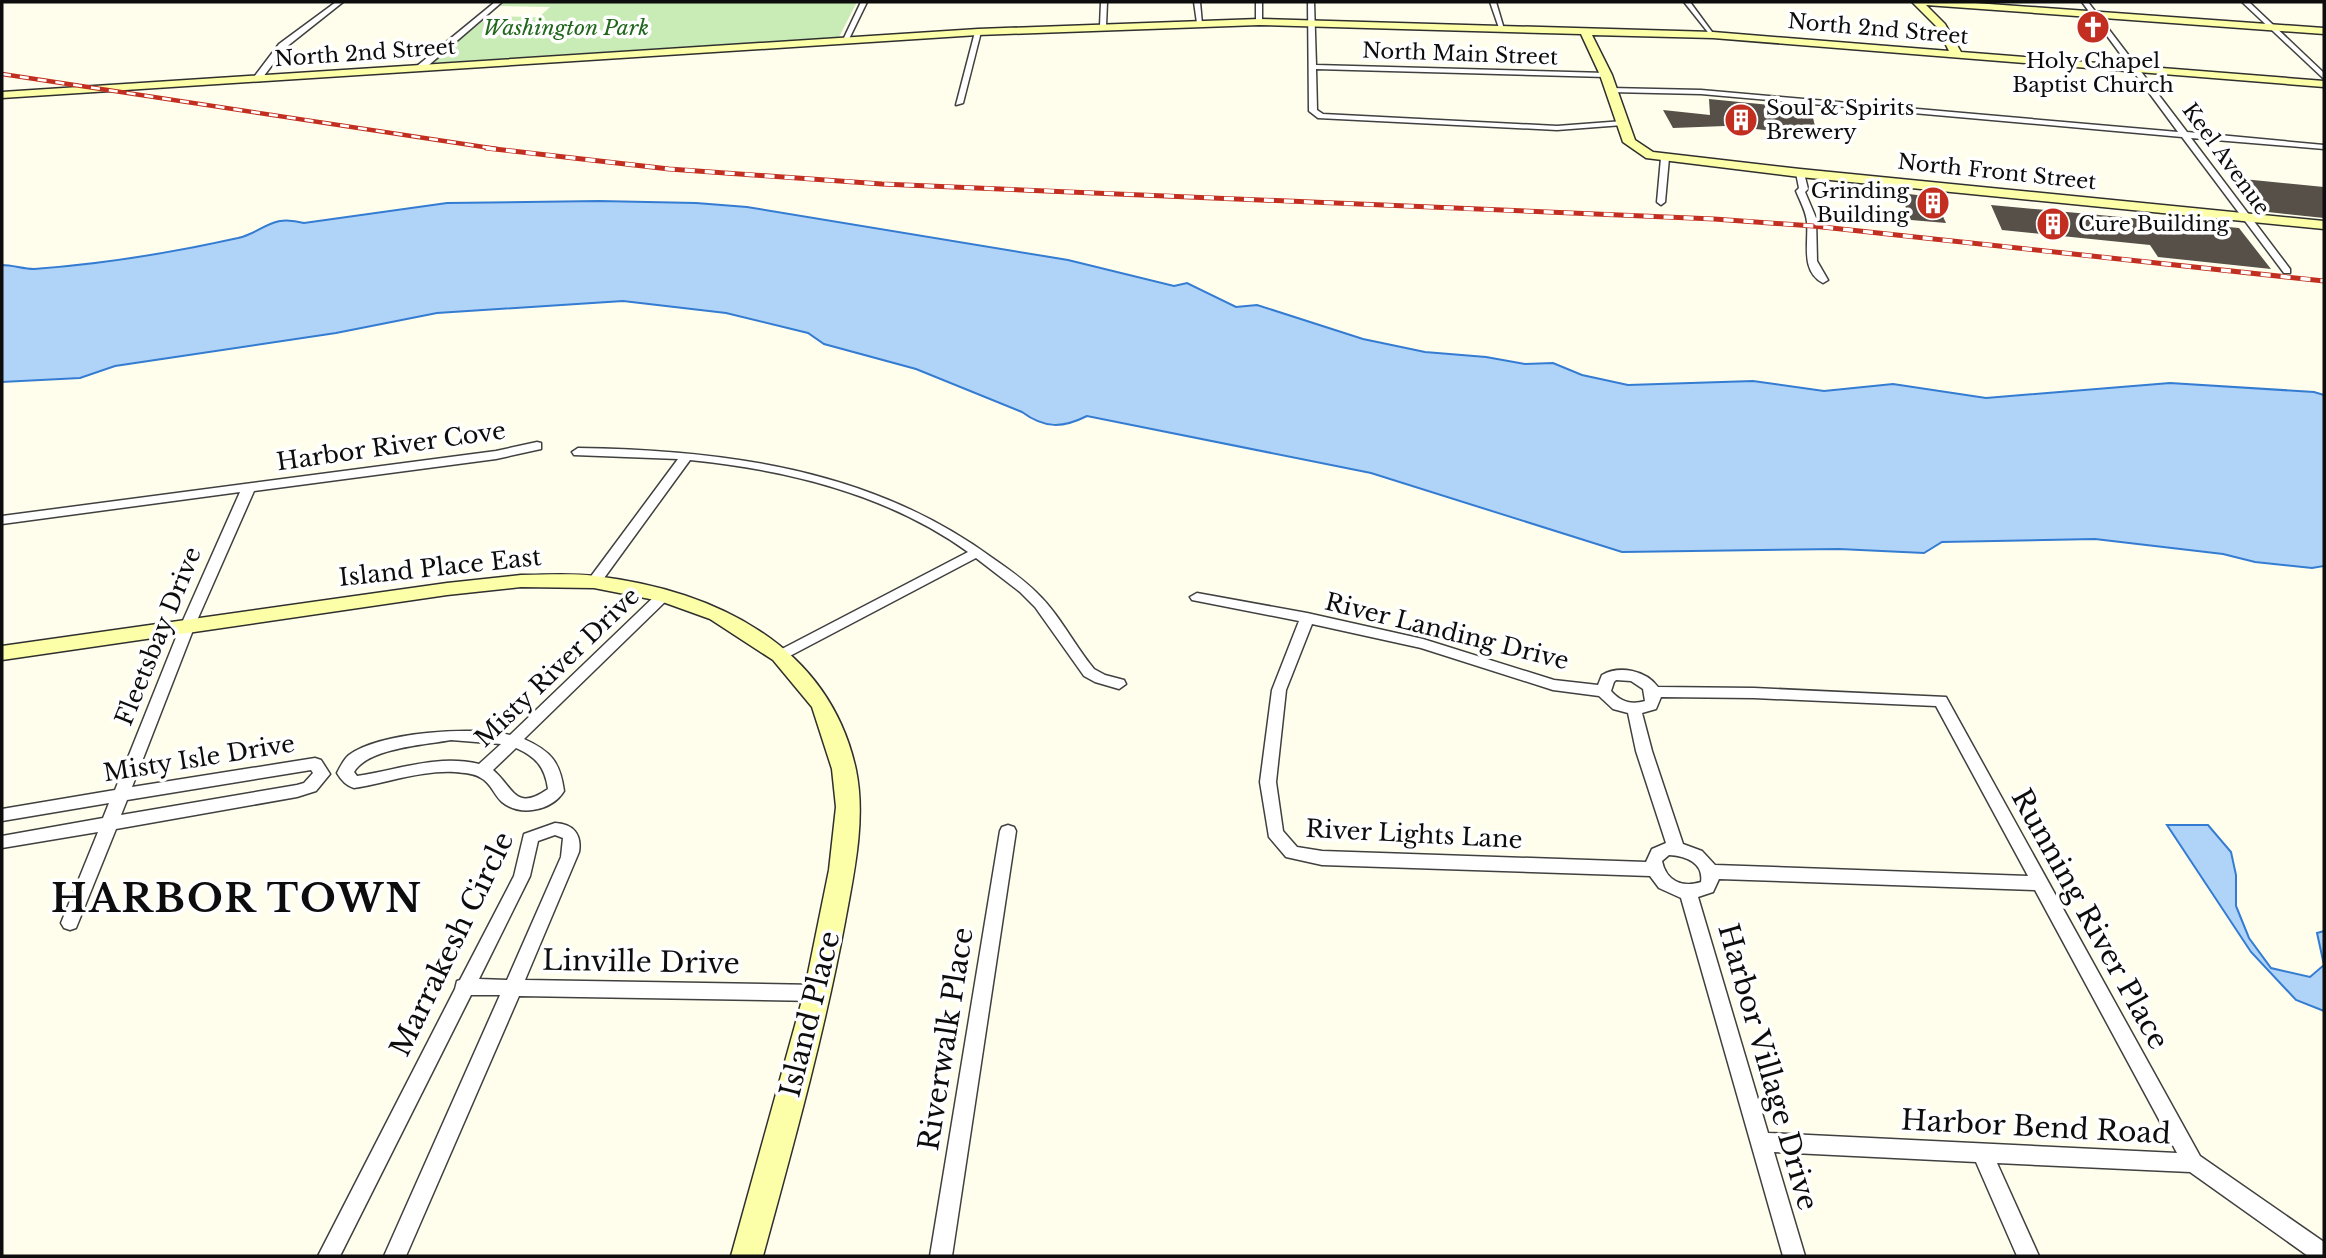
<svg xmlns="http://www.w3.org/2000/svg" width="2326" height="1258" font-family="'Libre Baskerville',serif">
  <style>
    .green { fill: #c9ebb5 }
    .water { fill: #b0d3f8; stroke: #347cd2; stroke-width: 2 }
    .building { fill: #565049 }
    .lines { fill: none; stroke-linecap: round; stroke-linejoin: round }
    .street-casing { stroke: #404040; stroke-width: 3 }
    .secondary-casing { stroke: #2f2f2f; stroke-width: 3 }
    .street { fill: #fff; fill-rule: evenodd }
    .secondary { fill: #fcffa8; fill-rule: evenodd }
    .rail-far1-casing { stroke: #c22f20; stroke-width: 4.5 }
    .rail-casing { stroke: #c22f20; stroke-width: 5 }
    .rail-far1 { stroke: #fff; stroke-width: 2.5; stroke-dasharray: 9; stroke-linecap: butt }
    .rail { stroke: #fff; stroke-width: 3.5; stroke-dasharray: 10; stroke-linecap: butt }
    .labels { text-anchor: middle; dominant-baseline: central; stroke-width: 7; stroke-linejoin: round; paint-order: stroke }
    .far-park-label { font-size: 21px; font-style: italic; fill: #20671b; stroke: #fff }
    .far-street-label { font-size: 21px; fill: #0d0d0d; stroke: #fff }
    .far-poi-label { font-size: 21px; fill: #0d0d0d; stroke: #fff; text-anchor: start }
    .street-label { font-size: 24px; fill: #0d0d0d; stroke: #fff }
    .near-street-label { font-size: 28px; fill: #0d0d0d; stroke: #fff }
    .near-district-label { font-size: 38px; font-weight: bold; letter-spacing: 2px; fill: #0d0d0d; stroke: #fff }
  </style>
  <rect width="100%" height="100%" fill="#fffeed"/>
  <!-- green -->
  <polygon class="green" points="505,2 857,2 839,37 430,63 489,16 539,17 550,7 500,6"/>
  <!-- water -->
  <g class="water">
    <path d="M599 201 696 203 747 207 1068 260 1174 286 1187 283 1236 307 1257 305 1363 339 1425 352 1486 357 1525 364 1553 363 1582 375 1628 385 1753 381 1824 391 1893 384 1986 398 2170 383 2314 392 2324 395V566L2312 568 2255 562 2223 554 2095 539 1942 542 1924 553 1839 549 1622 552 1371 473 1087 416C1063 428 1045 429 1022 412L916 369 824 344 808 333 726 313 623 301 437 313 336 333 115 366 80 378 2 382V265C13 265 23 269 34 269 102 264 171 253 238 238 266 231 270 214 304 223L447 203Z"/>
    <polygon points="2167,825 2208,825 2231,852 2236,875 2236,906 2249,938 2271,968 2310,977 2324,965 2317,933 2324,931 2324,1011 2296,1000 2251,952"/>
  </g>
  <!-- building -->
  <g class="building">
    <polygon points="1709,99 1811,109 1817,135 1725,126 1673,128 1663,110 1710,115"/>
    <polygon points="2243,179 2324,187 2324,218 2268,212"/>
    <polygon points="1900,193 1934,197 1946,223 1911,220"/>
    <polygon points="1991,205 2239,228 2271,269 2158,257 2150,245 2002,230"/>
  </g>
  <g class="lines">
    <defs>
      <g id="street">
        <polygon points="336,2 343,2 285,48 260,81 254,81 254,77 279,44"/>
        <polygon points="495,2 502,2 423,70 417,70 417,66"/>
        <polygon points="861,2 867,2 848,41 842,42"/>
        <polygon points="1101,2 1107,2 1106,26 1103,28 1100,26"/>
        <polygon points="1194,2 1200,2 1202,24 1197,23"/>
        <polygon points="1256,2 1262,2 1262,22 1259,24 1256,22"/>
        <polygon points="1308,2 1314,2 1316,65 1606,73 1610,75 1606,77 1316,69 1317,110 1323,114 1557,126 1623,121 1627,123 1623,125 1557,130 1318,118 1309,111"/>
        <polygon points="1490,2 1496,2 1504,29 1499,28"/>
        <polygon points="1684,2 1690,2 1715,36 1711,36"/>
        <polygon points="2082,2 2088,2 2187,132 2324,145 2324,149 2191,138 2290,269 2290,273 2284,273 2182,137 1701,94 1610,92 1606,90 1610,88 1701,90 2178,132"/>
        <polygon points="2242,2 2249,2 2324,73 2324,79"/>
        <polygon points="978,30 981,32 963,103 956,105 975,32"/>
        <polygon points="1665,155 1669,158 1665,202 1661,205 1657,202 1661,158"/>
        <path d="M1800 170 1804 173 1808 189 1805 192 1816 218 1817 261 1828 280 1823 283C1800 271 1809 243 1807 222 1806 211 1800 201 1796 191L1799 188 1796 173Z"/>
        <path d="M537 442 541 443V449L496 459 254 491 195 625 132 787 315 758 321 760 330 774 316 791 297 797 116 829 76 928 70 930 64 928 61 923 98 832 2 848V836L103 818 109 803 2 821V809L115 790 181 625 240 492 2 524V516L496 451ZM311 770 313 773 304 783 297 785 121 815 127 800Z"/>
        <path d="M578 448C723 450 871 469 991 557 1007 568 1023 579 1037 593 1060 615 1074 645 1094 669L1105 675 1124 680 1126 684 1119 689 1095 682 1084 676 1035 607 1020 592 976 558 786 658H776L774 655 776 652 968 552C887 494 788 470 690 460L599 585H589L587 582 589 579 678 459 574 455 572 452Z"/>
        <path d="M664 591 669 592 671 595 669 598 524 739C551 751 560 762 564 791 552 811 520 817 502 802 494 795 491 783 481 778 474 773 464 773 455 772 421 770 387 783 354 788 347 786 341 780 337 773 340 767 344 759 349 755 380 732 473 726 510 735L659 592ZM451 740 501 744 479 764C437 754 398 770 357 776L354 772C368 748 424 745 451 740ZM516 748C536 757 545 767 548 789 515 812 514 788 493 770Z"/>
        <path d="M1197 593 1307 613 1423 639 1554 680 1598 685 1602 675C1619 665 1646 670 1658 687L1754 688 1946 697 2200 1156 2324 1242V1256H2308L2190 1172 1997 1163 2039 1256H2017L1976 1162 1774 1152 1805 1256H1783L1681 898 1659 888 1650 876 1322 865 1286 857 1269 837 1260 782 1272 690 1299 621 1192 600 1190 597ZM1312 624 1421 648 1553 690 1599 696 1613 709 1628 713 1636 751 1666 843 1652 849 1646 862 1322 851 1297 847 1283 831 1276 782 1286 690ZM1616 680 1631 681 1643 689 1645 701C1631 705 1621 702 1611 691L1614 682ZM1661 697 1754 698 1936 706 2028 876 1715 865 1702 851 1683 844 1652 751 1642 713 1656 709ZM1669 855C1686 856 1704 863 1701 882 1682 888 1666 881 1662 861ZM1719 879 2035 890 2177 1153 1768 1133 1698 897 1713 892Z"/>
        <path d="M555 823C573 824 582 834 579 852L525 980 818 985 824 987 827 993 824 999 818 1001 519 996 406 1256H384L500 995H471L340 1256H318L455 989 457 981 460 980 514 876 524 834ZM555 835 563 838 561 857 507 980 479 979 530 876 538 841Z"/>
        <polygon points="1008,825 1014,827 1016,831 952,1256 930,1256 1000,831 1002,827"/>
      </g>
      <g id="secondary">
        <polygon points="1912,2 1961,2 2324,28 2324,34 1926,5 1945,24 1961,52 2324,81 2324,87 1713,38 1592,35 1612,75 1635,140 1653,152 1800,169 2324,221 2324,229 1800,177 1646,158 1623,142 1600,75 1581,34 1259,25 978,35 2,98 2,92 978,29 1259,19 1713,32 1949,51 1937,27"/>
        <path d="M521 575C545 575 571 573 595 576 713 590 829 644 856 770 866 819 854 873 845 922 824 1035 793 1146 763 1256H731L804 993 829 870 836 807 832 769 812 707 773 660 710 619 660 601 594 588 521 587 447 595 2 660V646L447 583Z"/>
      </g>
    </defs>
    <!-- street casing -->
    <use href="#street" class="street-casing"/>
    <!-- secondary casing -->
    <use href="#secondary" class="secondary-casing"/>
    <!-- street -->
    <use href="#street" class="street"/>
    <!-- secondary -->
    <use href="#secondary" class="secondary"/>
    <defs>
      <polyline id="rail-far1" points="2,74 497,149"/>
      <polyline id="rail" points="486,148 669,169 882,184 1714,219 1813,226 2324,281"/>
    </defs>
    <!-- rail-far1 casing -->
    <use href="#rail-far1" class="rail-far1-casing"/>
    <!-- rail casing -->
    <use href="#rail" class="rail-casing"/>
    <!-- rail-far1 -->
    <use href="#rail-far1" class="rail-far1"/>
    <!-- rail -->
    <use href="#rail" class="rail"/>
  </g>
  <!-- icons -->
  <defs>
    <symbol id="church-disc" viewBox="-11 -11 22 22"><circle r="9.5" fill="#c22f20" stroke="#fff"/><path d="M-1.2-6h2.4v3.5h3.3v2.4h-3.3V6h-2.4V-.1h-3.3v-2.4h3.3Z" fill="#fff"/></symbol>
    <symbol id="building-disc" viewBox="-11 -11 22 22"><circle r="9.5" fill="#c22f20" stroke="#fff"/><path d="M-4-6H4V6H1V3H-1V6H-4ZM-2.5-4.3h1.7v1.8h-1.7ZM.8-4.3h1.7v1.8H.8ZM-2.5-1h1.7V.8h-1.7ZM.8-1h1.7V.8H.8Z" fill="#fff"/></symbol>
  </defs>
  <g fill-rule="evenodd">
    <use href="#church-disc" x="2074" y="8" width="38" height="38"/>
    <use href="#building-disc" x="1722" y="101" width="38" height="38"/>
    <use href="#building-disc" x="1914" y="184" width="38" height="38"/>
    <use href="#building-disc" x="2034" y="205" width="38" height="38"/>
  </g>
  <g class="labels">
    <!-- far-park labels -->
    <g class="far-park-label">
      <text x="566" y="28">Washington Park</text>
    </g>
    <!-- far-street labels -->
    <g class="far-street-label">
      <text transform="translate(1878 29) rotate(5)">North 2nd Street</text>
      <text transform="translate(365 53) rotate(-4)">North 2nd Street</text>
      <text transform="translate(1460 54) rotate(2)">North Main Street</text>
      <text transform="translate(2226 159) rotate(54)">Keel Avenue</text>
      <text transform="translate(1997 172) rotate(6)">North Front Street</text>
    </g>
    <!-- far-poi labels -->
    <g class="far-poi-label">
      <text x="2093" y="61" text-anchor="middle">Holy Chapel<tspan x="2093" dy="24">Baptist Church</tspan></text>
      <text x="1766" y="108">Soul &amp; Spirits<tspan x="1766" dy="24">Brewery</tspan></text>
      <text x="1909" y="191" text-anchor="end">Grinding<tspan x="1909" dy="24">Building</tspan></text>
      <text x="2078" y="224">Cure Building</text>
    </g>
    <!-- street labels -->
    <g class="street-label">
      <text transform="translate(391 446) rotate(-8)">Harbor River Cove</text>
      <text transform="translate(440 567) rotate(-6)">Island Place East</text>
      <text transform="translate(1447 631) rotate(14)">River Landing Drive</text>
      <text transform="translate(158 636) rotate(-68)">Fleetsbay Drive</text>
      <text transform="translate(557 667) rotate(-44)">Misty River Drive</text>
      <text transform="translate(199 758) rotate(-9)">Misty Isle Drive</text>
      <text transform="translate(1414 834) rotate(3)">River Lights Lane</text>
    </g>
    <!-- near-street labels -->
    <g class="near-street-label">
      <text transform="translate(2090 919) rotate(61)">Running River Place</text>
      <text transform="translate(452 944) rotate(-64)">Marrakesh Circle</text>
      <text transform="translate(641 962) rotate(1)">Linville Drive</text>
      <text transform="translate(810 1014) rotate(-76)">Island Place</text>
      <text transform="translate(946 1039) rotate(-81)">Riverwalk Place</text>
      <text transform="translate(1768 1067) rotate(74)">Harbor Village Drive</text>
      <text transform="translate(2036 1127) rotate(3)">Harbor Bend Road</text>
    </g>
    <!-- near-district labels -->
    <g class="near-district-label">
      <text x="237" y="898">HARBOR TOWN</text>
    </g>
  </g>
  <!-- border -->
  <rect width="2326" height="1258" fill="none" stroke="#0d0d0d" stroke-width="7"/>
</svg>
